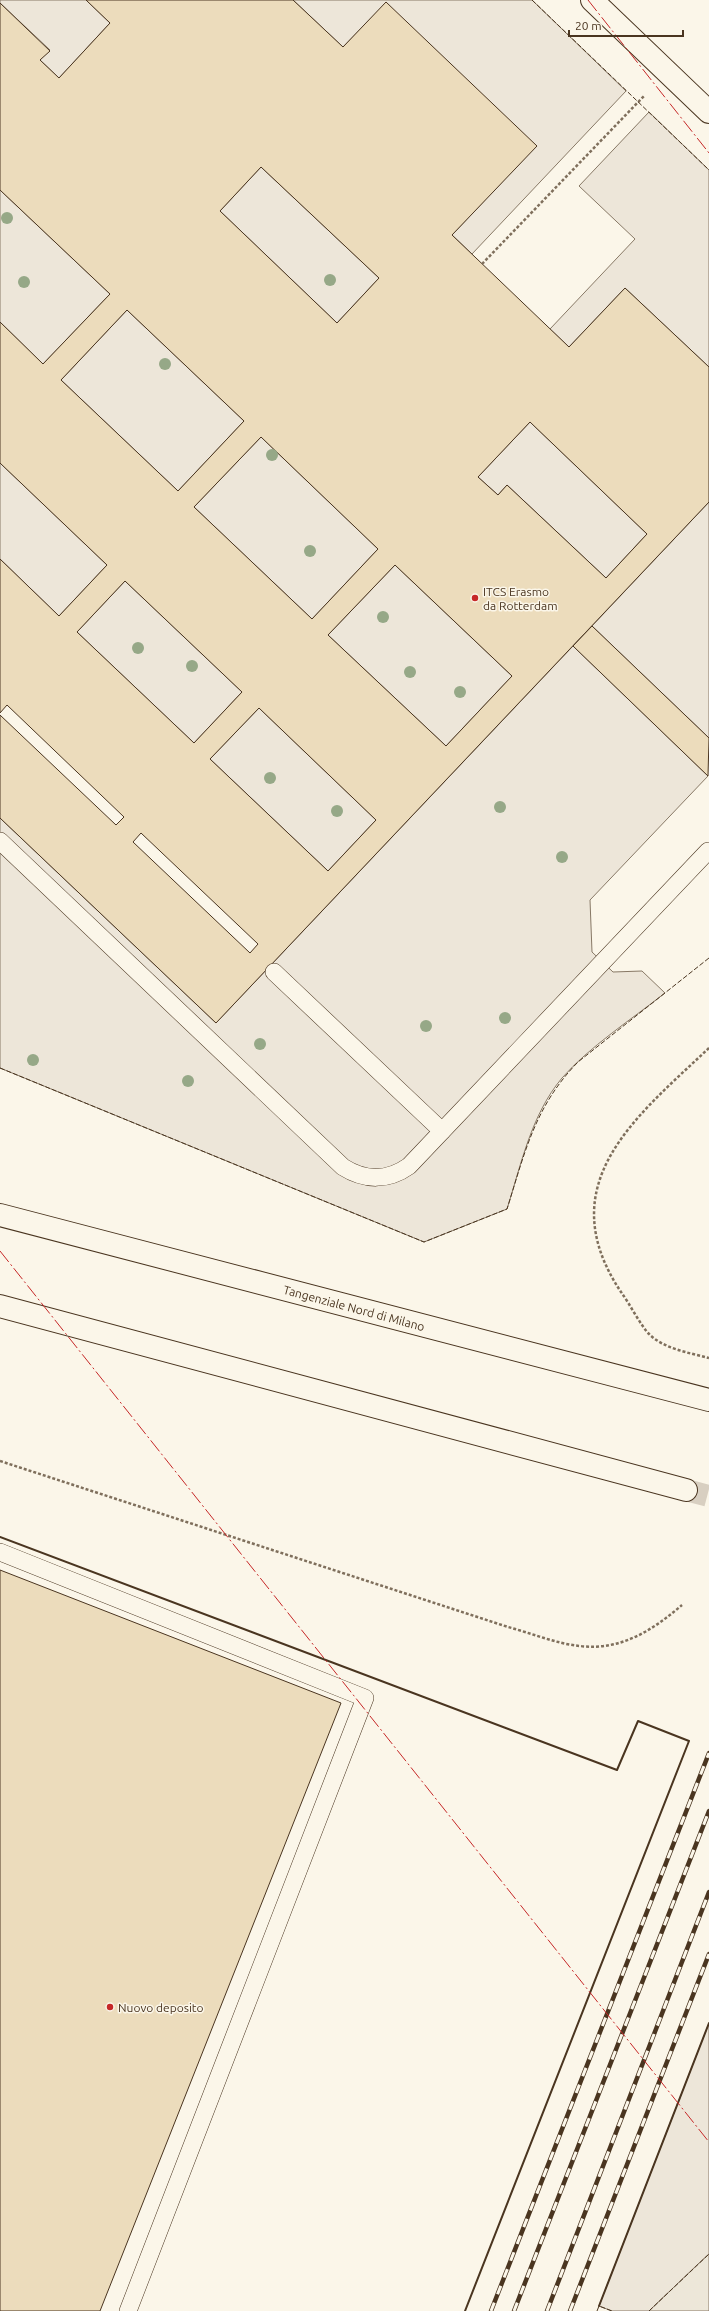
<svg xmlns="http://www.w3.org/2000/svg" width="709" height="2311" font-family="Ubuntu,sans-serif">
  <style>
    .green { fill: #ede6d9; stroke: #887966 }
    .parking { fill: #ede7d9; stroke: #887966 }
    .building { fill: #ecdcbc; stroke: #4a3520; fill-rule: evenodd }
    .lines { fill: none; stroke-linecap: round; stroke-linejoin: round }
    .highway-tunnel { stroke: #d8cfc1; stroke-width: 22; stroke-dasharray: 22 11; stroke-linecap: butt }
    .lane-casing { stroke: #4a3520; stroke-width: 18 }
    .street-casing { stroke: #4a3520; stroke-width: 24 }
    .highway-casing { stroke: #4a3520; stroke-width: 24 }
    .path { stroke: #7f6f5c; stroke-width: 2.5; stroke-dasharray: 3 2; stroke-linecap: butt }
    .lane { stroke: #fbf6e9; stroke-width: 17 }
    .street { stroke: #fbf6e9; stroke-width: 22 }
    .highway { stroke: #fbf6e9; stroke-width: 22 }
    .rail-casing { stroke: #4a3520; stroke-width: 4.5 }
    .rail { stroke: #fbf6e9; stroke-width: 3; stroke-dasharray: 9; stroke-linecap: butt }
    .fence { stroke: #4a3520; stroke-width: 1; stroke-dasharray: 5 2; stroke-linecap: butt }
    .wall { stroke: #4a3520; stroke-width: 2 }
    .power { stroke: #c62828; stroke-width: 1; stroke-dasharray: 14 3 2 3; stroke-linecap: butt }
    .tree { fill: #96a887 }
    .poi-dot { fill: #c62828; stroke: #fbf6e9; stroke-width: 1.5 }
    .labels { text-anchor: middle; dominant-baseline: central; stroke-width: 3; stroke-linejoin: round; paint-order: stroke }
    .poi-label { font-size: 12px; fill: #4a3520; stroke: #fbf6e9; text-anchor: start }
    .street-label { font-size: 12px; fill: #4a3520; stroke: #fbf6e9 }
  </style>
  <rect width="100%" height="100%" fill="#fbf6e9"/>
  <!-- green -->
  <g class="green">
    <polygon points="0,0 86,0 110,23 59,78 40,60 50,50 0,3"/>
    <polygon points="293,0 532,0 626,91 472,254 452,235 536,146 386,3 343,47"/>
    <polygon points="649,112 709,170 709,367 625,288 569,347 550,329 635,239 579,186"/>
    <polygon points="261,167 379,278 337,323 220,211"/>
    <polygon points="0,190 110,294 43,364 0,322"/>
    <polygon points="127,310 244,421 178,491 61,380"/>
    <polygon points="530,422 647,534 606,578 507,485 498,495 478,477"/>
    <polygon points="261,437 378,549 312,619 194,507"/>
    <polygon points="0,463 107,565 59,616 0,559"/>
    <polygon points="709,502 709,738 592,626"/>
    <polygon points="395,565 512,676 446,746 328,635"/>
    <polygon points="125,581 242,692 194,743 77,632"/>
    <path d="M573 646 708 776 590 900 592 952 613 972 642 971 665 993C632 1019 589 1047 562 1078 531 1115 521 1165 507 1209L424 1242 0 1068V818L216 1023Z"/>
    <polygon points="259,708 376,820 328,871 210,759"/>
    <polygon points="709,2023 709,2254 649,2311 612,2311 599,2306"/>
  </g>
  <!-- parking -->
  <polygon class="parking" points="709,2254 709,2311 649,2311 697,2265"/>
  <!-- building -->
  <g class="building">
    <path d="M86 0H293L343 47 386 2 537 146 452 235 569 347 625 288 709 367V502L216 1023 0 818V715L116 825 124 817 7 705 0 713V559L59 616 107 565 0 463V322L43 364 110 294 0 190V3L50 51 40 60 59 78 110 23ZM261 167 379 278 337 323 220 211ZM127 310 244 421 178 491 61 380ZM530 422 647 534 606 578 507 485 498 495 478 477ZM261 437 378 549 312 619 194 507ZM395 565 512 676 446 746 328 635ZM125 581 242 692 194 743 77 632ZM259 708 376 820 328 871 210 759ZM141 833 258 944 250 953 133 842Z"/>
    <polygon points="592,626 709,738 708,776 573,646"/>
    <polygon points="0,1570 341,1703 100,2311 0,2311"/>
  </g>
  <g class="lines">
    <!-- highway-tunnel -->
    <polyline class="highway-tunnel" points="686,1490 709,1496"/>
    <defs>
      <g id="lane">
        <path d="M0 841 343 1167C365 1181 388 1181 409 1166L708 851"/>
        <polyline points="274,972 442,1131"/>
        <polyline points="0,1552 365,1698 128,2311"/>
      </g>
      <polyline id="street" points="592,0 709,112"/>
      <g id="highway">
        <polyline points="0,1215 709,1400"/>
        <polyline points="0,1306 686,1490"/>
      </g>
    </defs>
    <!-- lane casing -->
    <use href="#lane" class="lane-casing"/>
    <!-- street casing -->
    <use href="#street" class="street-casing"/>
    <!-- highway casing -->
    <use href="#highway" class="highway-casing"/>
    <!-- path -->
    <g class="path">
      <polyline points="482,264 644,96"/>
      <path d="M709 1048C636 1117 549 1184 621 1292 630 1304 640 1325 650 1335 665 1349 690 1353 709 1358"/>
      <path d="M0 1461 508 1627C531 1633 557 1644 580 1646 621 1651 653 1630 682 1605"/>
    </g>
    <!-- lane -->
    <use href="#lane" class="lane"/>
    <!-- street -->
    <use href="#street" class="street"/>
    <!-- highway -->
    <use href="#highway" class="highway"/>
    <defs>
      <g id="rail">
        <polyline points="491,2311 709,1753"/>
        <polyline points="514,2311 709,1811"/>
        <polyline points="547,2311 709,1892"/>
        <polyline points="570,2311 709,1954"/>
      </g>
    </defs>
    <!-- rail casing -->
    <use href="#rail" class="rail-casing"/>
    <!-- rail -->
    <use href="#rail" class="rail"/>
    <!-- fence -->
    <g class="fence">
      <polyline points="532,0 709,170"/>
      <path d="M0 1068 424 1242 507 1209C525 1152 535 1106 578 1062L709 958"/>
      <polyline points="597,2311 599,2306 612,2311"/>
      <polyline points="649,2311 709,2254"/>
    </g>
    <!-- wall -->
    <g class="wall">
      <polyline points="0,1537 617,1770 638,1721 689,1741 465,2311"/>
      <polyline points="599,2306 709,2023"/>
    </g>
    <!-- power -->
    <g class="power">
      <polyline points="588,0 709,153"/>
      <polyline points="0,1251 709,2142"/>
    </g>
  </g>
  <!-- trees -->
  <g class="tree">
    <circle cx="7" cy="218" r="6"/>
    <circle cx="330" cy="280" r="6"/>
    <circle cx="24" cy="282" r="6"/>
    <circle cx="165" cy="364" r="6"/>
    <circle cx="272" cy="455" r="6"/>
    <circle cx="310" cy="551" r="6"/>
    <circle cx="383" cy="617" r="6"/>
    <circle cx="138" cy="648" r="6"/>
    <circle cx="192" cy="666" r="6"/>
    <circle cx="410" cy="672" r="6"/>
    <circle cx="460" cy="692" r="6"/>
    <circle cx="270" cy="778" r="6"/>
    <circle cx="500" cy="807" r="6"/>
    <circle cx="337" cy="811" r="6"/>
    <circle cx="562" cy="857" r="6"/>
    <circle cx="505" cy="1018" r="6"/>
    <circle cx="426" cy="1026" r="6"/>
    <circle cx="260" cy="1044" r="6"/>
    <circle cx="33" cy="1060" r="6"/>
    <circle cx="188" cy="1081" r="6"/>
  </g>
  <!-- markers -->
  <g class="poi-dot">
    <circle cx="475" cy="598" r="4"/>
    <circle cx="110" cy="2007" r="4"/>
  </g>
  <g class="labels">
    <!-- poi labels -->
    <g class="poi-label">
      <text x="483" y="591">ITCS Erasmo<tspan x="483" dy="14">da Rotterdam</tspan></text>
      <text x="118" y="2007">Nuovo deposito</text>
    </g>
    <!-- street labels -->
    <g class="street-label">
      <text transform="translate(354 1308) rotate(15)">Tangenziale Nord di Milano</text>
    </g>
  </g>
  <!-- scale -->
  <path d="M569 30v6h114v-6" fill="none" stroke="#4a3520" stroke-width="2"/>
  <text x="575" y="30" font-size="12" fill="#4a3520" stroke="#fbf6e9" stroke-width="3" paint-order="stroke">20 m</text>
</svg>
